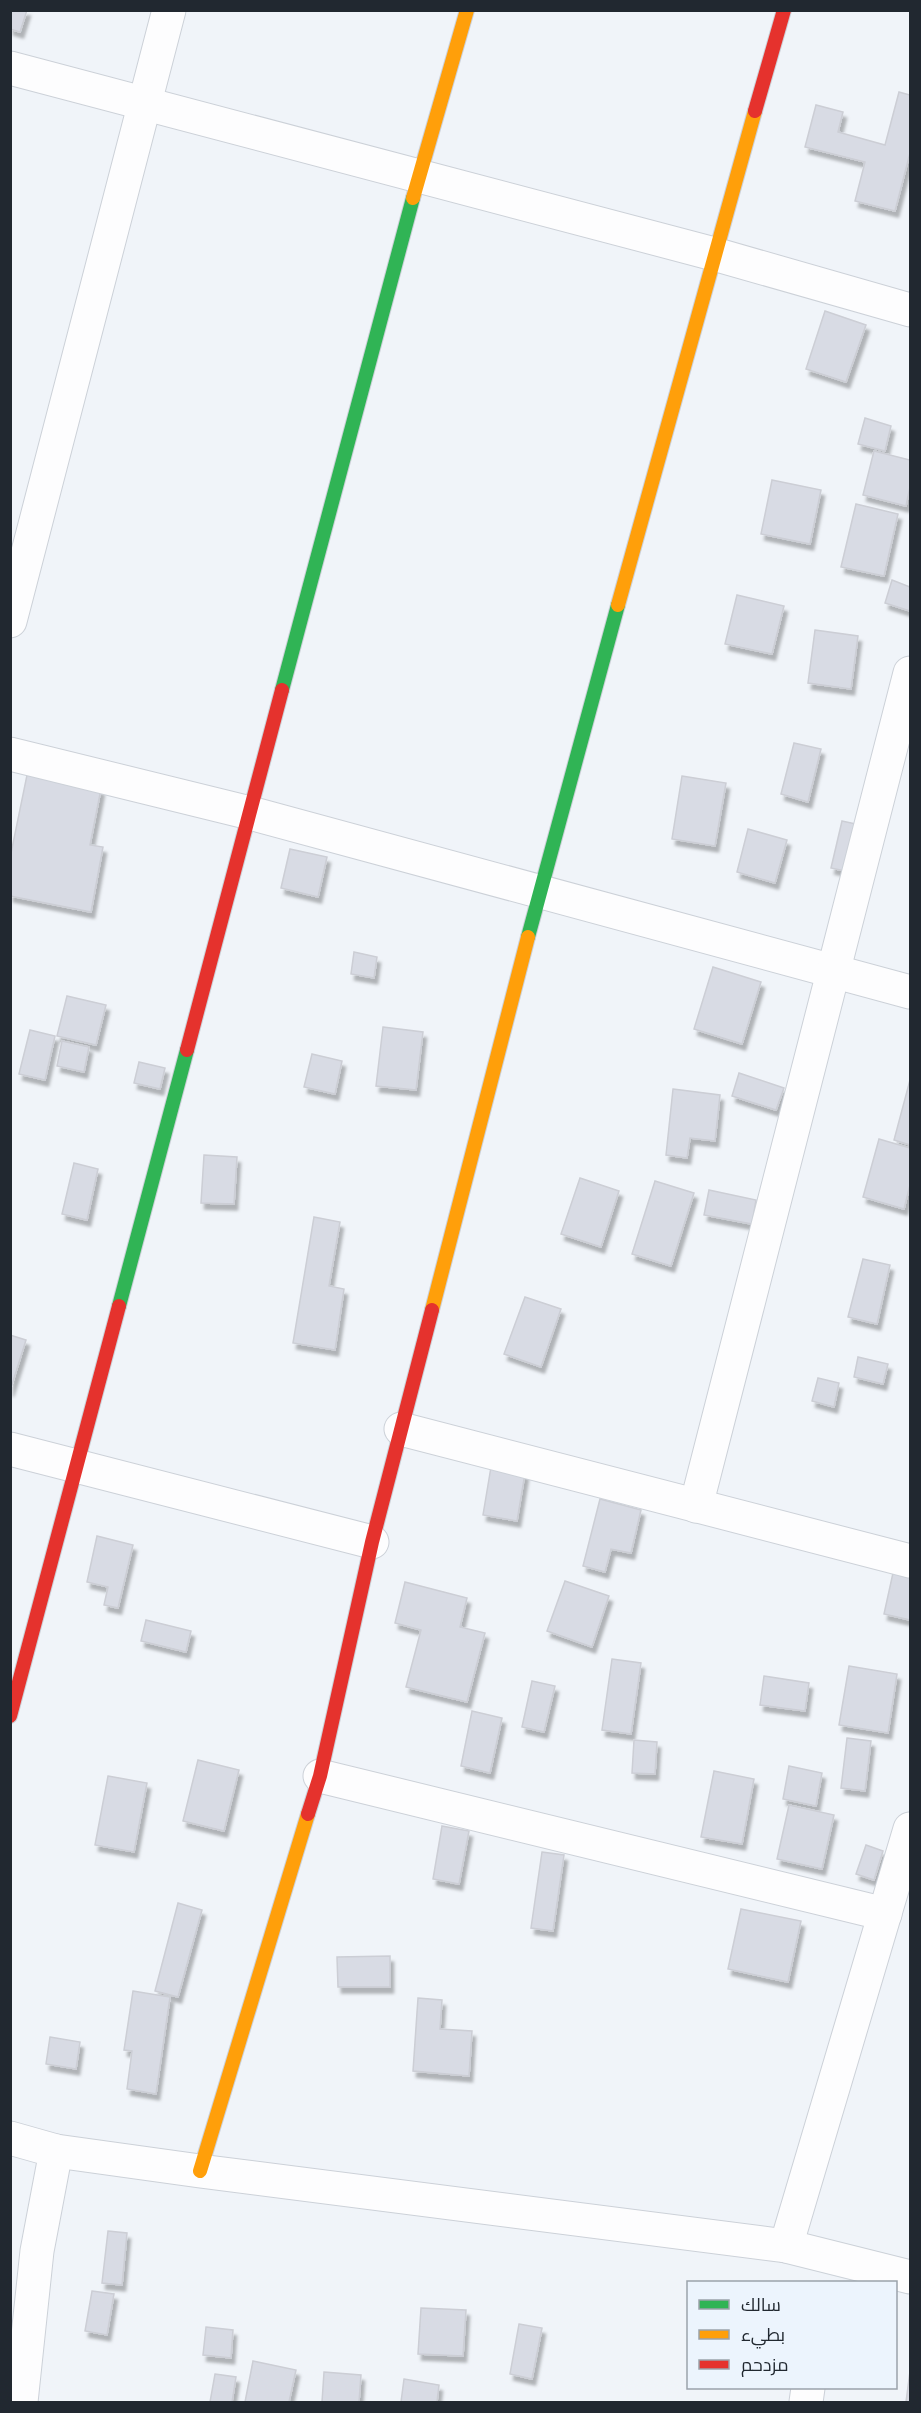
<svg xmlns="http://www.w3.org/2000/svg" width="921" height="2413" font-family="Montserrat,Cairo,sans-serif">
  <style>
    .building { fill: #d8dbe4; stroke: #ccced5; stroke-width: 1.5; filter: url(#shadow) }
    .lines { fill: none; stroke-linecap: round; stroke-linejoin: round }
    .street-casing { stroke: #ccd1d8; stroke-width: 35 }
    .fast-casing { stroke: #ccd1d8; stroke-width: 16 }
    .slow-casing { stroke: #ccd1d8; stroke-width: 16 }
    .jam-casing { stroke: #ccd1d8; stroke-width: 16 }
    .street { stroke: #fdfdfe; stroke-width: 33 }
    .fast { stroke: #30b455; stroke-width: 14 }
    .slow { stroke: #ff9f0a; stroke-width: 14 }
    .jam { stroke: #e5322d; stroke-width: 14 }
  </style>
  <defs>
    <filter id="shadow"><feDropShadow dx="3.5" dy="6" stdDeviation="1.5" flood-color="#0004"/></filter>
  </defs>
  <rect width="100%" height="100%" fill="#f0f4f9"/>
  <!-- building -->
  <g class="building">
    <polygon points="10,10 27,10 20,32 10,29"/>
    <polygon points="899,92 910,95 910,153 895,211 855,201 865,162 805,147 816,105 843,112 838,132 885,145"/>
    <polygon points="825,311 866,325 846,382 806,369"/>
    <polygon points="865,418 891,426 885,451 858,444"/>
    <polygon points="874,451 910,460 910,487 906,506 863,495"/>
    <polygon points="772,480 821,490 810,544 761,534"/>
    <polygon points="856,504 898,514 884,576 841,567"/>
    <polygon points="892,580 910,587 910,611 885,603"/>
    <polygon points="737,595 784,606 772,654 725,644"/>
    <polygon points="815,630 858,636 851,689 808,683"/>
    <polygon points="794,743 821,749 808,802 781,794"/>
    <polygon points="27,775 101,789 90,845 103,847 91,912 10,896 10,858"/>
    <polygon points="682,776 726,783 715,846 672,839"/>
    <polygon points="842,821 856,824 845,871 831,868"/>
    <polygon points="748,829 787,840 775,883 737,872"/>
    <polygon points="290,849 327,857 318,897 281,888"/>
    <polygon points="354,952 377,957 374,978 351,974"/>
    <polygon points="713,967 761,982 742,1044 694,1029"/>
    <polygon points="67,996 106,1005 96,1045 57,1036"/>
    <polygon points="383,1027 423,1032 416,1090 376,1086"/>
    <polygon points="30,1030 55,1036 45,1080 19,1074"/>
    <polygon points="62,1041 89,1047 84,1072 57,1066"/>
    <polygon points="312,1054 342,1061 335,1094 304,1087"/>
    <polygon points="139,1062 165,1068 160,1089 134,1083"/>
    <polygon points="739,1073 784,1088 776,1110 732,1096"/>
    <polygon points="910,1080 910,1145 894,1140"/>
    <polygon points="673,1089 720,1095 715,1141 690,1138 687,1158 666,1155"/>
    <polygon points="879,1139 910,1148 910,1185 904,1209 863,1197"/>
    <polygon points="204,1155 237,1157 234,1204 201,1203"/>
    <polygon points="74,1163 98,1169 87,1220 62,1214"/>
    <polygon points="580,1178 619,1191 601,1247 561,1234"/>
    <polygon points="655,1181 694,1193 671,1266 632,1254"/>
    <polygon points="709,1190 756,1200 752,1224 704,1215"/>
    <polygon points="314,1217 340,1222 329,1286 344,1289 335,1350 293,1343"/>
    <polygon points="863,1259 890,1265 877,1324 848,1317"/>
    <polygon points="525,1297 561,1309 541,1367 504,1354"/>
    <polygon points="10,1335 26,1340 10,1391"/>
    <polygon points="858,1357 888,1364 883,1384 854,1377"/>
    <polygon points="818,1378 839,1383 834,1407 812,1401"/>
    <polygon points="491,1467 525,1473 517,1521 483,1515"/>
    <polygon points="600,1499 641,1510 631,1553 611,1549 605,1572 583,1566"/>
    <polygon points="97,1536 133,1545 118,1608 104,1605 108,1587 87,1582"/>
    <polygon points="893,1573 910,1577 910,1620 884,1614"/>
    <polygon points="565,1581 609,1596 592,1647 547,1631"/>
    <polygon points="405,1582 467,1598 460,1627 485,1633 467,1702 406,1687 421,1630 395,1623"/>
    <polygon points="146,1620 191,1631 186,1652 141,1641"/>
    <polygon points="612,1659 641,1663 631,1734 602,1730"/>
    <polygon points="849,1666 897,1674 888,1733 839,1725"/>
    <polygon points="764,1676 809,1683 805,1711 760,1705"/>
    <polygon points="532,1681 555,1686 544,1732 522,1727"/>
    <polygon points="472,1711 502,1718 490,1773 461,1766"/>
    <polygon points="847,1738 871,1741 865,1791 841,1788"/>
    <polygon points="634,1740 657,1742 655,1774 632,1773"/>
    <polygon points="198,1760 239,1770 224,1831 183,1821"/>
    <polygon points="789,1766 822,1773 816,1806 783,1799"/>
    <polygon points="714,1771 754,1779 742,1844 701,1837"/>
    <polygon points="108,1776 147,1783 134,1852 95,1845"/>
    <polygon points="789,1805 834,1815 822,1869 777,1859"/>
    <polygon points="442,1826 469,1831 459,1884 433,1879"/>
    <polygon points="866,1845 883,1851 874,1880 856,1874"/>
    <polygon points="542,1852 564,1855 553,1931 531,1928"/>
    <polygon points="178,1903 202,1910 178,1997 155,1991"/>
    <polygon points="741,1909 801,1921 788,1982 728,1969"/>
    <polygon points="390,1956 390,1987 338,1987 337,1957"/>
    <polygon points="133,1991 170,1997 156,2094 127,2089 132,2051 124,2050"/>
    <polygon points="418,1998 442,2000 440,2029 472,2031 469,2076 413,2071"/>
    <polygon points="50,2037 80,2042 76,2069 46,2064"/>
    <polygon points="108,2231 127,2233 122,2285 102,2283"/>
    <polygon points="92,2291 114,2294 107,2335 85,2331"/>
    <polygon points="421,2308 466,2310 463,2356 418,2354"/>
    <polygon points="519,2324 542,2328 532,2379 510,2374"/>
    <polygon points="206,2327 233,2330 231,2358 203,2355"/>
    <polygon points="253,2361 296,2370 289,2402 245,2402"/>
    <polygon points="910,2371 910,2402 906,2402"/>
    <polygon points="324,2372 361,2375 359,2402 322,2402"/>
    <polygon points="215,2374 236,2377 232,2402 210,2402"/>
    <polygon points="404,2379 439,2385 437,2402 401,2402"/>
  </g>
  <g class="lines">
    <defs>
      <g id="street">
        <polyline points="10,68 714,254 910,310"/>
        <polyline points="10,621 169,10"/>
        <polyline points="10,754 250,813 910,992"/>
        <polyline points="401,1429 910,1561"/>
        <polyline points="10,1449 372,1542"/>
        <polyline points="696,1506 910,673"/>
        <polyline points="320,1776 885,1914"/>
        <polyline points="10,2138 56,2151 200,2171 786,2246 910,2277"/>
        <polyline points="786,2246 910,1829"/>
        <polyline points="21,2402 37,2251 56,2151"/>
        <polyline points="806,2402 808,2388"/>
      </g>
      <g id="fast">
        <polyline points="282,690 413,198"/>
        <polyline points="528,937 618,605"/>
        <polyline points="119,1306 187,1050"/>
      </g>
      <g id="slow">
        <polyline points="413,198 467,10"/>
        <polyline points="618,605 755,111"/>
        <polyline points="432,1310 528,937"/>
        <polyline points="200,2171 308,1814"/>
      </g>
      <g id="jam">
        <polyline points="755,111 784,10"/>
        <polyline points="187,1050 282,690"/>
        <polyline points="10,1716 119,1306"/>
        <polyline points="308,1814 320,1776 372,1542 432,1310"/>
      </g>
    </defs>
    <!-- street casing -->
    <use href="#street" class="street-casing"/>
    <!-- fast casing -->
    <use href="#fast" class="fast-casing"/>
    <!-- slow casing -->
    <use href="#slow" class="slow-casing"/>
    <!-- jam casing -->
    <use href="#jam" class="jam-casing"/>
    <!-- street -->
    <use href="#street" class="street"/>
    <!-- fast -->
    <use href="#fast" class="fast"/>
    <!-- slow -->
    <use href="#slow" class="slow"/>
    <!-- jam -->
    <use href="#jam" class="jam"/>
  </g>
  <!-- border -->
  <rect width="921" height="2413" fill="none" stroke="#212830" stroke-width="24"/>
  <!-- legend -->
  <rect x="687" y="2281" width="210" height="108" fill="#ecf4fd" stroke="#9ba2ab" stroke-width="1.5"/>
  <rect x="699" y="2300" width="30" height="9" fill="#30b455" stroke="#9ba2ab" stroke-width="1.5"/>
  <text x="741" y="2311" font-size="18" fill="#212830">سالك</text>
  <rect x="699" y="2330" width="30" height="9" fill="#ff9f0a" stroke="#9ba2ab" stroke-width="1.5"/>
  <text x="741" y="2341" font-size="18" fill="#212830">بطيء</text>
  <rect x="699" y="2360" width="30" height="9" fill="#e5322d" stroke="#9ba2ab" stroke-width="1.5"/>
  <text x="741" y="2371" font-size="18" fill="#212830">مزدحم</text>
</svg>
